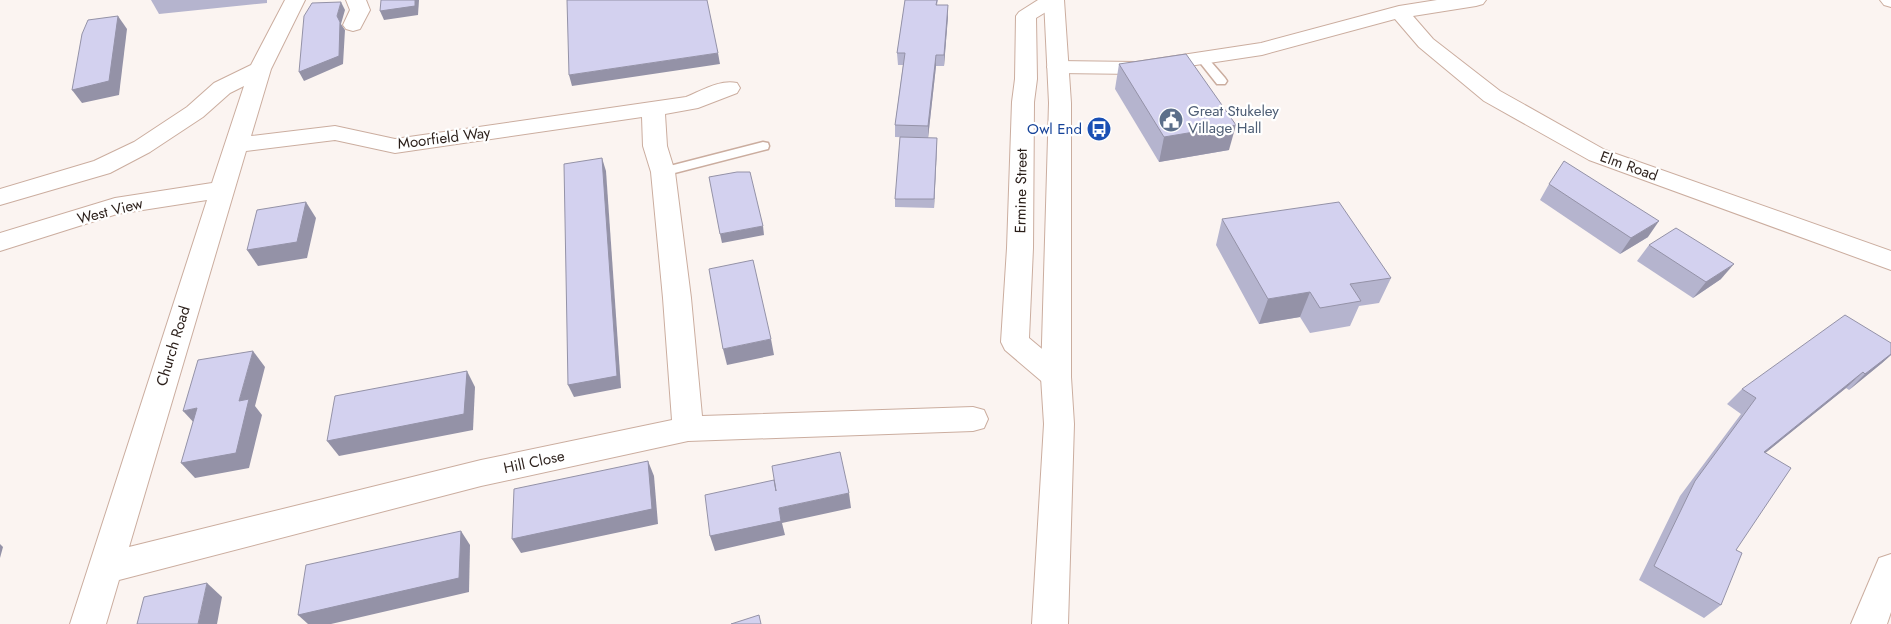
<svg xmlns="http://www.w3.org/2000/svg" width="1891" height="624" font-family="Jost,sans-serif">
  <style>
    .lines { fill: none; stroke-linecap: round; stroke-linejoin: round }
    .service-casing { stroke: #cbad9f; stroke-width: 3 }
    .minor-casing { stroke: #cbad9f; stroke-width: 2 }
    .tertiary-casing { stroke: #cbad9f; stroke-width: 2 }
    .service { fill: #fff; fill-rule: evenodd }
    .minor { fill: #fff; fill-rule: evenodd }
    .tertiary { fill: #fff; fill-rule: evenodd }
    .wall { fill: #b5b4ce }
    .shaded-wall { fill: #9492a7 }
    .building { fill: #d3d1ef; stroke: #9492a7 }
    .labels { text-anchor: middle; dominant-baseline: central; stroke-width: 4.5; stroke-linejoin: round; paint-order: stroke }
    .service-label { font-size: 15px; fill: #4e5e75; stroke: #fff; text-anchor: start }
    .transit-label { font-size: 15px; fill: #164399; stroke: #fff; text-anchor: end }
    .street-label { font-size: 15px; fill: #2a1e19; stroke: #fff }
  </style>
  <rect width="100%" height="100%" fill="#fbf4f1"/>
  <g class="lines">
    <defs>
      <g id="service">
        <polygon points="1202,55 1206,56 1225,78 1227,81 1225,84 1217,84 1198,60 1196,58"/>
        <polygon points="763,142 768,143 769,146 768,149 663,176 656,172 658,169"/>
      </g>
      <g id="minor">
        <path d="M285 0H305L271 69 251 136 335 126 395 139 686 97C701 91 720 79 737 83L740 88 737 93 698 108 665 114 667 146 675 172 691 298 702 416 973 407 984 410 988 419 984 428 973 431 688 441 481 486 119 580 106 624H70L207 200 117 214 0 251V233L115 198 212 183 244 86 230 93 203 117 150 152 110 173 0 205V189L94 161 134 142 187 107 214 83 251 65ZM642 117 643 146 651 172 663 298 672 420 481 460 129 547 246 151 335 140 395 153Z"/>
        <polygon points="346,0 366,0 370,10 360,29 353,31 346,29 343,25 350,10"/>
        <polygon points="1038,0 1062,0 1059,4 1036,18 1037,79 1034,102 1033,248 1029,338 1066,369 1071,377 1066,385 1056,388 1046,385 1005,350 1001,342 1007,248 1012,102 1015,79 1016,16 1019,12"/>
        <polygon points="1437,0 1486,0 1483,4 1476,6 1413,16 1433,39 1500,91 1605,150 1891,251 1891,270 1589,160 1484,101 1419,47 1395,19 1262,55 1136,74 1058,73 1050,72 1047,67 1050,62 1058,61 1136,62 1261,43 1399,6"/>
        <polygon points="1880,0 1891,0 1891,7 1884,5"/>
        <polygon points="1891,554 1891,612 1887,624 1851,624 1879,558"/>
      </g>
      <polygon id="tertiary" points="1044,0 1064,0 1071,103 1071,377 1074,424 1068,624 1032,624 1044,424 1041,377 1049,103"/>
    </defs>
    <!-- service casing -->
    <use href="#service" class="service-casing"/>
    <!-- minor casing -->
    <use href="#minor" class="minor-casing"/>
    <!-- tertiary casing -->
    <use href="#tertiary" class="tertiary-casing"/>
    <!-- service -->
    <use href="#service" class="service"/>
    <!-- minor -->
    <use href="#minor" class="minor"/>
    <!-- tertiary -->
    <use href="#tertiary" class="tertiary"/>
  </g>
  <!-- wall -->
  <g class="wall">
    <polygon points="151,0 267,0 267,3 159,14"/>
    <polygon points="905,0 938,0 937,5 948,16 944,66 936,66 928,138 895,137 895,125 903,65 898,65 897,53"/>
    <polygon points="1119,64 1229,150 1159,162 1115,89"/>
    <polygon points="937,138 934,208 895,207 895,199"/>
    <polygon points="1549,184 1648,237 1620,254 1540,200"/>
    <polygon points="1222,219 1391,278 1379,303 1359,306 1350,326 1310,333 1300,317 1259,324 1216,245"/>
    <polygon points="1649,245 1721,279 1693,298 1637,261"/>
    <polygon points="1891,343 1891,355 1882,363 1849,390 1846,388 1765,453 1736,550 1721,605 1704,618 1639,580 1680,496 1741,414 1727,404 1742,389"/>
  </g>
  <!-- shaded-wall -->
  <g class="shaded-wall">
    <polygon points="415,0 419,0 418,15 384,20 380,11"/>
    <polygon points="341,2 345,10 341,24 345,30 343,64 304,81 299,72 337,16"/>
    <polygon points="948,5 948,16 944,66 944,55"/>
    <polygon points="118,16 127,29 119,95 82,103 72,90"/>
    <polygon points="718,53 720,64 572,86 569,75"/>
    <polygon points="936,55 936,66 928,138 928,126"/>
    <polygon points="1236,125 1229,150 1159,162 1164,137"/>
    <polygon points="937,138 937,147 934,208 934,199"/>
    <polygon points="602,158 606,171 621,388 574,397 568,385"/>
    <polygon points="306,202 316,218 307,258 258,266 247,250"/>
    <polygon points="1659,221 1648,237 1620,254 1631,238"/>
    <polygon points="763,226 764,235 722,243 720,234"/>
    <polygon points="1734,264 1721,279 1693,298 1706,282"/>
    <polygon points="1310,292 1300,317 1259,324 1268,299"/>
    <polygon points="771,339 774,355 727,365 723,349"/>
    <polygon points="253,351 265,367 255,406 262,415 249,468 195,478 181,463 239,401"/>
    <polygon points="1891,354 1891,355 1882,363 1849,390 1865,374"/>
    <polygon points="467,371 475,387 473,430 339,456 327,441"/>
    <polygon points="1863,372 1846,388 1748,467 1764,452"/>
    <polygon points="197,408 197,426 183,411"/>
    <polygon points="648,461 654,476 658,524 521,553 512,539"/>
    <polygon points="849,493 851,508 782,523 785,535 715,551 710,536 779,508"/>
    <polygon points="461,531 470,545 469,592 331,624 308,624 298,615"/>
    <polygon points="0,544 3,547 0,558"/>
    <polygon points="207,583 222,597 217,624 198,624"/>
  </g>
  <!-- building -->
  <g class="building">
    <polygon points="381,0 415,0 415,6 380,11"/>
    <polygon points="567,0 707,0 718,53 569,75"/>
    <polygon points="905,0 937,0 936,5 948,5 944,55 936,55 928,126 895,125 905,53 897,53"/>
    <polygon points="341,2 337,16 340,22 339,56 299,72 304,16 312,3"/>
    <polygon points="118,16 109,81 72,90 82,34 88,20"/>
    <polygon points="1186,54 1236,125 1164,137 1119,64"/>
    <polygon points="900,137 937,138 934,199 895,199"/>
    <polygon points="602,158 617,376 568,385 564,164"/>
    <polygon points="1564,161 1659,221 1631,238 1549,184"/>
    <polygon points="737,172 750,172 763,226 720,234 709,177"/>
    <polygon points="306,202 297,242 247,250 257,210"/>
    <polygon points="1339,202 1391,278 1350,284 1361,301 1320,308 1310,292 1268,299 1222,219"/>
    <polygon points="1676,228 1734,264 1706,282 1649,245"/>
    <polygon points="753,260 771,339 723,349 709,269"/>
    <polygon points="1845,315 1891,343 1891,354 1865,374 1863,372 1764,452 1791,468 1736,550 1742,553 1721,605 1654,566 1695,481 1756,398 1742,389"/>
    <polygon points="253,351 239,401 249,399 236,453 181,463 197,408 183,411 198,360"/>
    <polygon points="467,371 464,414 327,441 335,396"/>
    <polygon points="840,452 849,493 779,508 781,521 710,536 705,495 774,480 776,491 772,466"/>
    <polygon points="648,461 652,509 512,539 514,489"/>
    <polygon points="461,531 459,578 298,615 306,565"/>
    <polygon points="207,583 198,624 137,624 144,597"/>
    <polygon points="759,615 761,624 731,624"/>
  </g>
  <!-- icons -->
  <defs>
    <symbol id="civic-disc" viewBox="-11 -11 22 22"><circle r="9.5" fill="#5c6f8a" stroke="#fff"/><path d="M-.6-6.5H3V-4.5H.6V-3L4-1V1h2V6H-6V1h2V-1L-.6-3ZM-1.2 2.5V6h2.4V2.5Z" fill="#fff"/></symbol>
    <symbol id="bus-disc" viewBox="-11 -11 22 22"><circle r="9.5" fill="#1a4fb4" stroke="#fff"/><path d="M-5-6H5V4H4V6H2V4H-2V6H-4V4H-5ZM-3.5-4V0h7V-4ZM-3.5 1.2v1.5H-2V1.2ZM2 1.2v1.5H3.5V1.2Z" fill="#fff"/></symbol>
  </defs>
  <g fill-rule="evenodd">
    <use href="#civic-disc" x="1157" y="106" width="28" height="28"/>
    <use href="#bus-disc" x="1085" y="115" width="28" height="28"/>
  </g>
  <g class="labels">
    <!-- service labels -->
    <g class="service-label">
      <text x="1188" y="111">Great Stukeley<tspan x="1188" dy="17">Village Hall</tspan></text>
    </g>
    <!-- transit labels -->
    <g class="transit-label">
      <text x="1082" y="129">Owl End</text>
    </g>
    <!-- street labels -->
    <g class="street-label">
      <text transform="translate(444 138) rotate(-7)">Moorfield Way</text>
      <text transform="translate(1629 166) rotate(20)">Elm Road</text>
      <text transform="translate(1021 191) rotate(-89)">Ermine Street</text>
      <text transform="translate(110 211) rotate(-14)">West View</text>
      <text transform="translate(173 346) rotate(-73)">Church Road</text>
      <text transform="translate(534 462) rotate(-12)">Hill Close</text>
    </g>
  </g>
</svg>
